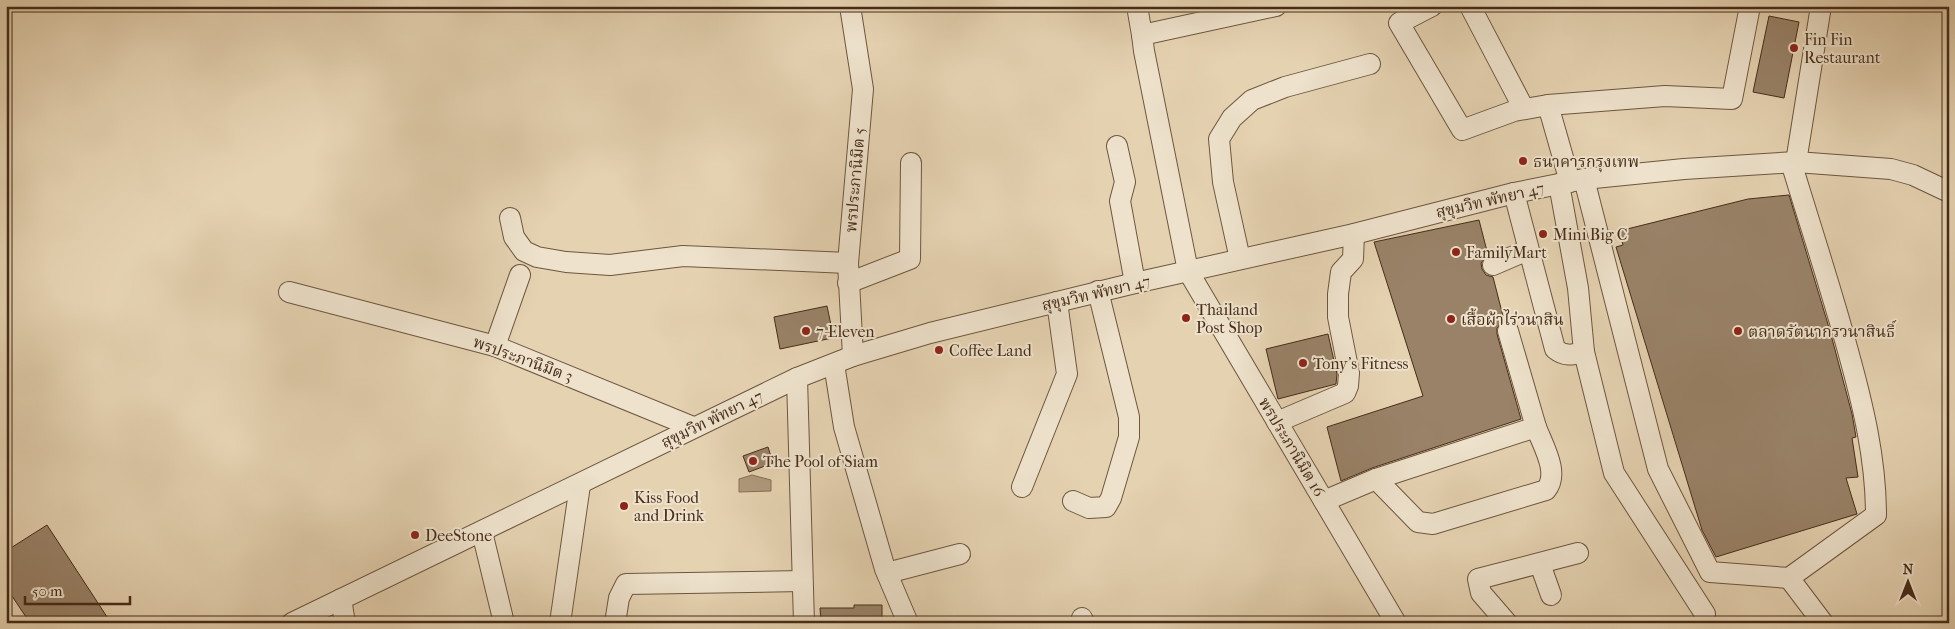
<svg xmlns="http://www.w3.org/2000/svg" width="1955" height="629" font-family="'IM FELL French Canon','Noto Serif Thai',serif">
  <style>
    .water { fill: #af9a7d; stroke: #856e55 }
    .building { fill: #998268; stroke: #462c19 }
    .lines { fill: none; stroke-linecap: round; stroke-linejoin: round }
    .minor-casing { stroke: #6e563f; stroke-width: 22 }
    .minor { stroke: #eee2cc; stroke-width: 20 }
    .poi-dot { fill: #8f2418; stroke: #eee2cc; stroke-width: 2 }
    .labels { text-anchor: middle; dominant-baseline: central; stroke-width: 4; stroke-linejoin: round; paint-order: stroke }
    .poi-label { font-size: 16px; fill: #462c19; stroke: #eee2cc; text-anchor: start }
    .street-label { font-size: 16px; fill: #462c19; stroke: #eee2cc }
  </style>
  <rect width="100%" height="100%" fill="#e5d2b1"/>
  <filter id="stains"><feTurbulence type="fractalNoise" baseFrequency=".004" numOctaves="4"/><feColorMatrix values="0 0 0 0 .2 0 0 0 0 .09 0 0 0 0 .02 0 0 0 .5 -.17"/></filter>
  <radialGradient id="worn" r=".72"><stop offset=".6" stop-color="#630" stop-opacity="0"/><stop offset="1" stop-color="#630" stop-opacity=".3"/></radialGradient>
  <!-- water -->
  <polygon class="water" points="752,475 771,480 771,491 739,492 739,479"/>
  <!-- building -->
  <g class="building">
    <polygon points="1769,16 1799,22 1784,98 1753,92"/>
    <polygon points="1789,195 1830,331 1852,414 1856,437 1852,438 1858,477 1846,478 1857,514 1716,557 1702,530 1616,247 1623,245 1619,231 1748,199"/>
    <polygon points="1479,220 1488,255 1481,263 1482,269 1486,275 1493,277 1504,320 1497,328 1497,334 1521,419 1372,468 1341,481 1327,427 1423,396 1374,242"/>
    <polygon points="827,306 831,325 834,324 837,337 780,349 774,317"/>
    <polygon points="1328,334 1337,374 1336,384 1278,399 1266,349"/>
    <polygon points="768,447 773,463 749,472 743,456"/>
    <polygon points="47,525 111,623 30,623 6,587 6,551"/>
    <polygon points="854,605 882,605 882,623 821,623 820,608 854,608"/>
  </g>
  <g class="lines">
    <defs>
      <g id="minor">
        <polyline points="850,6 863,89 848,263 853,356"/>
        <polyline points="1137,6 1142,35"/>
        <polyline points="1276,6 1142,35 1144,51 1188,271 1396,623"/>
        <polyline points="1432,6 1399,23 1462,130 1514,111 1548,105 1665,96 1732,99 1750,6"/>
        <polyline points="1470,6 1524,109"/>
        <polyline points="1548,105 1570,182"/>
        <polyline points="1117,146 1125,182 1120,201 1135,283"/>
        <path d="M1791 162C1810 225 1831 288 1848 351 1863 405 1876 459 1876 515L1789 578 1823 623"/>
        <polyline points="1796,162 1821,6"/>
        <polyline points="1584,179 1658,469 1710,572 1789,578"/>
        <polyline points="1559,184 1578,288 1584,352 1614,473 1705,614"/>
        <path d="M1514 193 1555 349C1565 357 1572 355 1584 352"/>
        <polyline points="510,218 514,237 524,251 537,257 566,262 610,265 683,256 848,263"/>
        <polyline points="1240,259 1223,182 1219,139 1232,118 1252,100 1285,87 1370,64"/>
        <polyline points="1493,265 1528,250"/>
        <polyline points="848,283 910,259 911,163"/>
        <polyline points="289,292 495,346 693,427"/>
        <polyline points="495,346 520,275"/>
        <polyline points="834,364 844,427 885,569 908,623"/>
        <polyline points="797,378 804,623"/>
        <polyline points="1277,422 1345,393 1348,386 1349,373 1338,317 1338,294 1341,272 1353,259 1354,234"/>
        <path d="M1376 479 1418 522 1433 524 1546 490C1560 473 1543 446 1536 427"/>
        <polyline points="1022,487 1067,374 1057,302"/>
        <polyline points="1073,501 1089,508 1106,507 1111,498 1129,437 1129,417 1098,291"/>
        <polyline points="1324,501 1376,479 1536,427 1508,331"/>
        <polyline points="482,532 504,623"/>
        <polyline points="1540,564 1551,595"/>
        <polyline points="887,573 960,554"/>
        <polyline points="341,599 345,623"/>
        <polyline points="1082,618 1084,623"/>
        <polyline points="292,623 797,378 853,356 930,333 1135,283 1354,234 1514,193 1584,179 1684,169 1796,162 1891,169 1913,175 1949,192"/>
        <polyline points="560,623 580,485"/>
        <polyline points="615,623 619,598 626,584 802,581"/>
        <polyline points="1507,623 1481,593 1478,579 1578,553"/>
      </g>
    </defs>
    <!-- minor casing -->
    <use href="#minor" class="minor-casing"/>
    <!-- minor -->
    <use href="#minor" class="minor"/>
  </g>
  <!-- markers -->
  <g class="poi-dot">
    <circle cx="1794" cy="48" r="5"/>
    <circle cx="1523" cy="161" r="5"/>
    <circle cx="1543" cy="234" r="5"/>
    <circle cx="1456" cy="252" r="5"/>
    <circle cx="1186" cy="318" r="5"/>
    <circle cx="1451" cy="319" r="5"/>
    <circle cx="806" cy="331" r="5"/>
    <circle cx="1738" cy="331" r="5"/>
    <circle cx="939" cy="350" r="5"/>
    <circle cx="1303" cy="363" r="5"/>
    <circle cx="753" cy="461" r="5"/>
    <circle cx="624" cy="506" r="5"/>
    <circle cx="415" cy="535" r="5"/>
  </g>
  <g class="labels">
    <!-- poi labels -->
    <g class="poi-label">
      <text x="1804" y="39">Fin Fin<tspan x="1804" dy="18">Restaurant</tspan></text>
      <text x="1533" y="161">ธนาคารกรุงเทพ</text>
      <text x="1553" y="234">Mini Big C</text>
      <text x="1466" y="252">FamilyMart</text>
      <text x="1196" y="309">Thailand<tspan x="1196" dy="18">Post Shop</tspan></text>
      <text x="1461" y="319">เสื้อผ้าไร่วนาสิน</text>
      <text x="816" y="331">7-Eleven</text>
      <text x="1748" y="331">ตลาดรัตนากรวนาสินธิ์</text>
      <text x="949" y="350">Coffee Land</text>
      <text x="1313" y="363">Tony's Fitness</text>
      <text x="763" y="461">The Pool of Siam</text>
      <text x="634" y="497">Kiss Food<tspan x="634" dy="18">and Drink</tspan></text>
      <text x="425" y="535">DeeStone</text>
    </g>
    <!-- street labels -->
    <g class="street-label">
      <text transform="translate(855 180) rotate(-85)">พรประภานิมิต 5</text>
      <text transform="translate(1490 200) rotate(-13)">สุขุมวิท พัทยา 47</text>
      <text transform="translate(1096 293) rotate(-13)">สุขุมวิท พัทยา 47</text>
      <text transform="translate(523 359) rotate(20)">พรประภานิมิต 3</text>
      <text transform="translate(712 419) rotate(-26)">สุขุมวิท พัทยา 47</text>
      <text transform="translate(1292 447) rotate(59)">พรประภานิมิต 16</text>
    </g>
  </g>
  <!-- margin -->
  <rect width="1955" height="629" fill="none" stroke="#e5d2b1" stroke-width="25"/>
  <rect x="8" y="8" width="1940" height="614" fill="none" stroke="#462c19" stroke-width="2.5"/>
  <rect x="12" y="12" width="1930" height="604" fill="none" stroke="#462c19"/>
  <!-- north arrow -->
  <g transform="translate(1908 582)" stroke="#eee2cc" stroke-width="4" paint-order="stroke">
  <path d="M0-4L9 19L0 12L-9 19Z" fill="#462c19"/>
  <text y="-8" font-size="14" font-weight="bold" text-anchor="middle" fill="#462c19">N</text>
  </g>
  <!-- scale -->
  <path d="M25 596v8h105v-8" fill="none" stroke="#462c19" stroke-width="2.5"/>
  <text x="32" y="596" font-size="15" fill="#462c19" stroke="#eee2cc" stroke-width="4" paint-order="stroke">50 m</text>
  <rect width="100%" height="100%" filter="url(#stains)"/>
  <rect width="100%" height="100%" fill="url(#worn)"/>
</svg>
